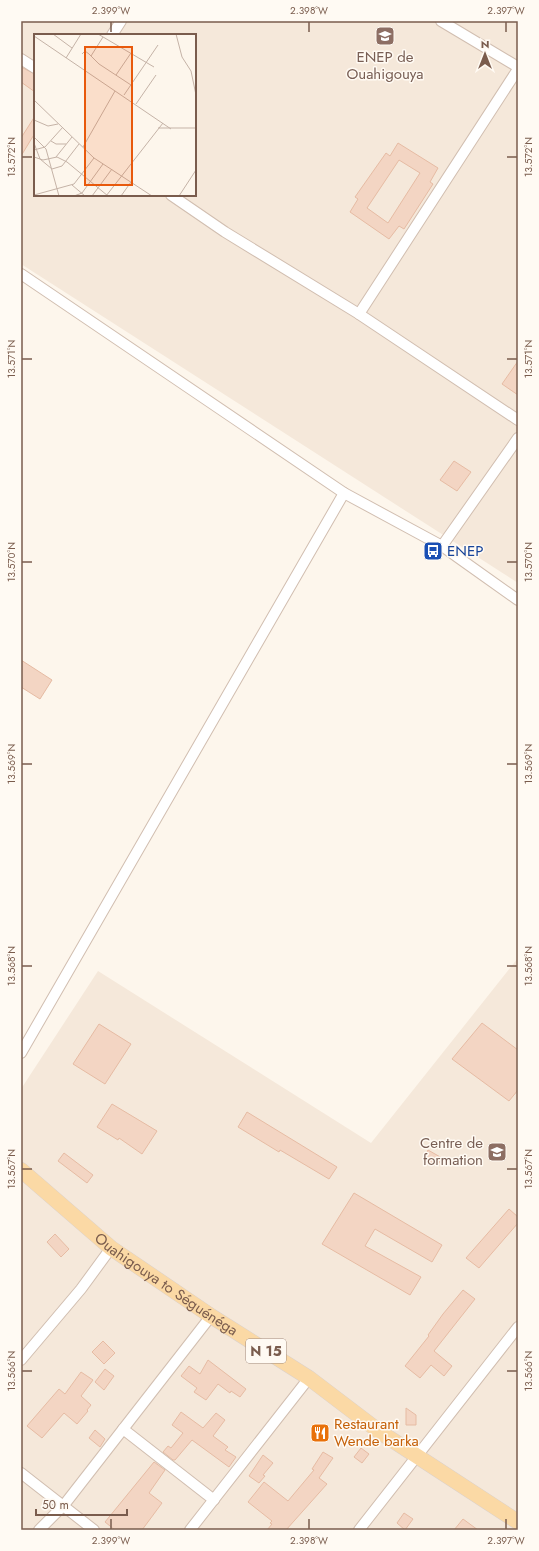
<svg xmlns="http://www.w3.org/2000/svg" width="539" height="1551" font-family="Jost,sans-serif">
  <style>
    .residential { fill: #f5e8da; fill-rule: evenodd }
    .building { fill: #f3d5c3; stroke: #e6bba3; fill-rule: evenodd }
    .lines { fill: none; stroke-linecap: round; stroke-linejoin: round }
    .minor-casing { stroke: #d1beb0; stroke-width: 12 }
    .primary-casing { stroke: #dad1cd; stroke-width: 16 }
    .minor { stroke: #fff; stroke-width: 10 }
    .primary { stroke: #fbd9a5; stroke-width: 15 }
    .ticks { fill: none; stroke: #7a5c4d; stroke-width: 1.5 }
    .labels { text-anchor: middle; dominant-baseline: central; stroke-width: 3; stroke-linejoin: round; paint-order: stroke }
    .shield { fill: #fffaf3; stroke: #a28b7f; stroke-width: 1 }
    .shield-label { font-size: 14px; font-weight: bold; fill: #7a5c4d }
    .education-label { font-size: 15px; fill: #785e54; stroke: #fffaf3 }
    .transit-label { font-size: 15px; fill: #164399; stroke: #fffaf3; text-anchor: start }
    .street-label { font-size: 15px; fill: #7a5c4d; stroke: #fffaf3 }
    .food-label { font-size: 15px; fill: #c56008; stroke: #fffaf3; text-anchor: start }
    .inset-road { fill: none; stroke: #c5b3a7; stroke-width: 1 }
    .view { fill: #e8590c; fill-opacity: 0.15; stroke: #e8590c; stroke-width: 2 }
    .inset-edge { fill: none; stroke: #7a5c4d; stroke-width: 2 }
    .neatline { fill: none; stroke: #7a5c4d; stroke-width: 1.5 }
    .ticks-label { font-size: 10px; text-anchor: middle; fill: #7a5c4d }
  </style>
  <rect width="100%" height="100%" fill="#fdf6ec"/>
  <!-- residential -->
  <g class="residential">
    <path d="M21 21H518V583L21 264ZM35 35H195V195H35Z"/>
    <polygon points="518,958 518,1530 21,1530 21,1089 98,971 371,1143"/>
  </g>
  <!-- building -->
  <g class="building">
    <polygon points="21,67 35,74 35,92 21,82"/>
    <polygon points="35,116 35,133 21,156 21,138"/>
    <path d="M398 143 438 168 430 182 433 184 404 229 399 226 389 239 350 212 358 199 355 197 386 153 390 156ZM399 160 420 173 388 223 367 208Z"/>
    <polygon points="518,361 518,395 502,384"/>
    <polygon points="454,461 471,472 457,491 440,480"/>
    <polygon points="21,660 52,680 40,699 21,687"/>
    <polygon points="482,1023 518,1050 518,1090 509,1101 452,1059"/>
    <polygon points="99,1024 131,1044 105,1084 73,1064"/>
    <polygon points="112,1104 157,1131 142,1154 119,1138 118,1140 97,1127"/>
    <polygon points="247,1112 337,1167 329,1179 280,1150 279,1152 238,1127"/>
    <polygon points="428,1150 442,1158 437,1166 424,1158"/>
    <polygon points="64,1153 93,1175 87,1183 58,1161"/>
    <polygon points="354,1193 442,1245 432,1262 375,1229 365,1246 421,1277 410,1295 322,1244"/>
    <polygon points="509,1209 518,1217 518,1223 479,1268 466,1258"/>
    <polygon points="55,1234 69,1249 61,1257 47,1242"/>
    <polygon points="463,1290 475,1299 434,1351 452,1366 444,1376 431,1365 420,1378 405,1366 429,1336 428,1335 443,1314"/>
    <polygon points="103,1341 115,1353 104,1364 92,1352"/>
    <polygon points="208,1360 246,1389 240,1397 231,1391 230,1393 218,1384 206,1400 194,1392 197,1388 181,1376 189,1366 200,1374"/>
    <polygon points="105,1369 114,1376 104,1390 95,1382"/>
    <polygon points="81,1372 93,1380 81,1396 91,1405 87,1410 88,1411 77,1424 64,1413 42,1438 27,1426 59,1389 65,1394"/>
    <polygon points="406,1408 416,1415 416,1425 406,1425"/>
    <polygon points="181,1412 203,1428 216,1413 225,1420 213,1436 228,1447 225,1450 236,1457 229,1467 192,1440 175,1460 173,1460 163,1452 168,1446 171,1448 183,1433 172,1425"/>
    <polygon points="315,1426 328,1433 324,1441 311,1434"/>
    <polygon points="95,1430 105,1439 100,1447 89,1438"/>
    <polygon points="361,1448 369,1454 362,1463 354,1457"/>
    <polygon points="323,1452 333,1458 319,1478 327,1484 286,1530 267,1530 272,1524 270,1523 272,1521 248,1502 264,1482 288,1501 314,1470 312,1469"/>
    <polygon points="263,1455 273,1463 263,1475 265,1476 259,1483 249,1476"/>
    <polygon points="154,1462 165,1470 149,1493 162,1503 142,1530 115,1530 105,1522"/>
    <polygon points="404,1513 413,1519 405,1530 397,1523"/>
    <polygon points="463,1519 478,1530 454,1530"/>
  </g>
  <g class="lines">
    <defs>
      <g id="minor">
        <polyline points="441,21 518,67"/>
        <polyline points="112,35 121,21"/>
        <polyline points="21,59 35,68"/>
        <polyline points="171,195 225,232 359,314 518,420"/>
        <polyline points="21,274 344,493 442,546 518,600"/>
        <polyline points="359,314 518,69"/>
        <polyline points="442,546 518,438"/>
        <polyline points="21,1053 344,493"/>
        <polyline points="21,1360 81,1289 111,1248"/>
        <polyline points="123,1429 214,1500"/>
        <polyline points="21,1473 94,1530"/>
        <polyline points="39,1530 64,1505 211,1316"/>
        <polyline points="190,1530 309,1378"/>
        <polyline points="359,1530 518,1327"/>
      </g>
      <g id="primary">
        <path id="s1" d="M21 1170 111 1248 211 1316 309 1378 380 1432 518 1522"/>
      </g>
    </defs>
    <!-- minor casing -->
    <use href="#minor" class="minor-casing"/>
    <!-- primary casing -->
    <use href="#primary" class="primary-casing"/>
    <!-- minor -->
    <use href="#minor" class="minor"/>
    <!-- primary -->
    <use href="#primary" class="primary"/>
  </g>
  <!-- ticks -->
  <path class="ticks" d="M111 22V32M309 22V32M506 22V32M22 157H32M507 157H517M22 359H32M507 359H517M22 562H32M507 562H517M22 764H32M507 764H517M22 966H32M507 966H517M22 1169H32M507 1169H517M22 1371H32M507 1371H517M111 1519V1529M309 1519V1529M506 1519V1529"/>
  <!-- icons -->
  <defs>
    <symbol id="university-square" viewBox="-11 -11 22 22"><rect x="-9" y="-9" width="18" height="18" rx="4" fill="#8d6e63" stroke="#fffaf3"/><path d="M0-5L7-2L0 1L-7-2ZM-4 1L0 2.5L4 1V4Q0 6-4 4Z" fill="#fff"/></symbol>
    <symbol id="bus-square" viewBox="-11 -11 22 22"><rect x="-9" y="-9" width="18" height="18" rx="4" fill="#1a4fb4" stroke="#fffaf3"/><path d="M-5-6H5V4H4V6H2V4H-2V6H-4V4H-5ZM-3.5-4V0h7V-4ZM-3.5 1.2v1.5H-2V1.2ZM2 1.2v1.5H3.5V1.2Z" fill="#fff"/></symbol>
    <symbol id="restaurant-square" viewBox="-11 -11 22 22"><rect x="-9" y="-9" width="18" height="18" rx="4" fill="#e8710a" stroke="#fffaf3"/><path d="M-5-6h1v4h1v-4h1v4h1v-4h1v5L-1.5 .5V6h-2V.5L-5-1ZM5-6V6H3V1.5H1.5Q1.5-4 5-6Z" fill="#fff"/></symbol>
  </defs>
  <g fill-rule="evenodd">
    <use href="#university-square" x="374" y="25" width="22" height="22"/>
    <use href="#bus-square" x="422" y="540" width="22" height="22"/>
    <use href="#university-square" x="486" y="1141" width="22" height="22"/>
    <use href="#restaurant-square" x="309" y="1422" width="22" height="22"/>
  </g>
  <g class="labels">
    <!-- shield labels -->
    <rect class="shield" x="246" y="1339" width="40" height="24" rx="3"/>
    <g class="shield-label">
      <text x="266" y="1351">N 15</text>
    </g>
    <!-- education labels -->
    <g class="education-label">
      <text x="385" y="57">ENEP de<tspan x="385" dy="17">Ouahigouya</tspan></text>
      <text x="483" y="1143" text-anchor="end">Centre de<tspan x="483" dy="17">formation</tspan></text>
    </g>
    <!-- transit labels -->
    <g class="transit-label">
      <text x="447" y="551">ENEP</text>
    </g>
    <!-- street labels -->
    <g class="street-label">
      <text stroke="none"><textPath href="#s1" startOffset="185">Ouahigouya to Séguénéga</textPath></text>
    </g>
    <!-- food labels -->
    <g class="food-label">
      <text x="334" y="1424">Restaurant<tspan x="334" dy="17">Wende barka</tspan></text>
    </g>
  </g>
  <!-- overview -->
  <g transform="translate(34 34)">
    <rect width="162" height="162" fill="#fdf6ec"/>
    <path class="inset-road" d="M19 0 38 14M64 0 120 33M142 0 148 23 157 37 162 61M0 2 137 95M48 20 51 17 55 20 65 30 97 51M57 22 69 3M32 24 47 0M82 41 97 19M90 61 124 11M0 66 60 124 118 162M102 70 122 41M0 86 14 92 24 90M124 94H162M0 103 12 115 25 162M17 107 22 110H32M0 109 6 125 18 135 28 132 45 110M49 113 81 57M0 116 11 113 29 93M0 123 9 126 23 123 33 128 74 162M22 123 38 103M38 151 51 162M0 161 40 150 60 124M40 162 48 159 69 130M58 162 78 135M72 162 129 89M87 162 97 148M145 162 162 136"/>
    <path class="view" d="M51 13H98V151H51Z"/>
    <rect width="162" height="162" class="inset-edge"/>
  </g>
  <!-- border -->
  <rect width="539" height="1551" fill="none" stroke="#fffaf3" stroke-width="44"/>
  <!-- north arrow -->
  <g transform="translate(485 54)" stroke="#fffaf3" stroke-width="3" paint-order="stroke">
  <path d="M0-3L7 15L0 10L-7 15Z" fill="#7a5c4d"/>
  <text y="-6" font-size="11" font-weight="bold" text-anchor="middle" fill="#7a5c4d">N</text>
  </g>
  <!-- scale -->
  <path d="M36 1509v6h91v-6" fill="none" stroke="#7a5c4d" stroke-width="2"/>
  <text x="42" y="1509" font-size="12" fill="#7a5c4d" stroke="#fffaf3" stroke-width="3" paint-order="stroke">50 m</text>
  <rect x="22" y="22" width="495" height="1507" class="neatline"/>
  <g class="ticks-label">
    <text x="111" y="14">2.399°W</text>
    <text x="309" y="14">2.398°W</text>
    <text x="506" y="14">2.397°W</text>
    <text transform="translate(11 157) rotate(-90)" y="4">13.572°N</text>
    <text transform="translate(528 157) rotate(-90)" y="4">13.572°N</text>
    <text transform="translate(11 359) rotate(-90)" y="4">13.571°N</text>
    <text transform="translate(528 359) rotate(-90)" y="4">13.571°N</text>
    <text transform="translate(11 562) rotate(-90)" y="4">13.570°N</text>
    <text transform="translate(528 562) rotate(-90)" y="4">13.570°N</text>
    <text transform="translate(11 764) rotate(-90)" y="4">13.569°N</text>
    <text transform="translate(528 764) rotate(-90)" y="4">13.569°N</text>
    <text transform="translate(11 966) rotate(-90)" y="4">13.568°N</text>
    <text transform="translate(528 966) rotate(-90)" y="4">13.568°N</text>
    <text transform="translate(11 1169) rotate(-90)" y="4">13.567°N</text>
    <text transform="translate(528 1169) rotate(-90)" y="4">13.567°N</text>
    <text transform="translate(11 1371) rotate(-90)" y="4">13.566°N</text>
    <text transform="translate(528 1371) rotate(-90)" y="4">13.566°N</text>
    <text x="111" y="1544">2.399°W</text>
    <text x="309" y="1544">2.398°W</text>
    <text x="506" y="1544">2.397°W</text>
  </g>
</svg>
